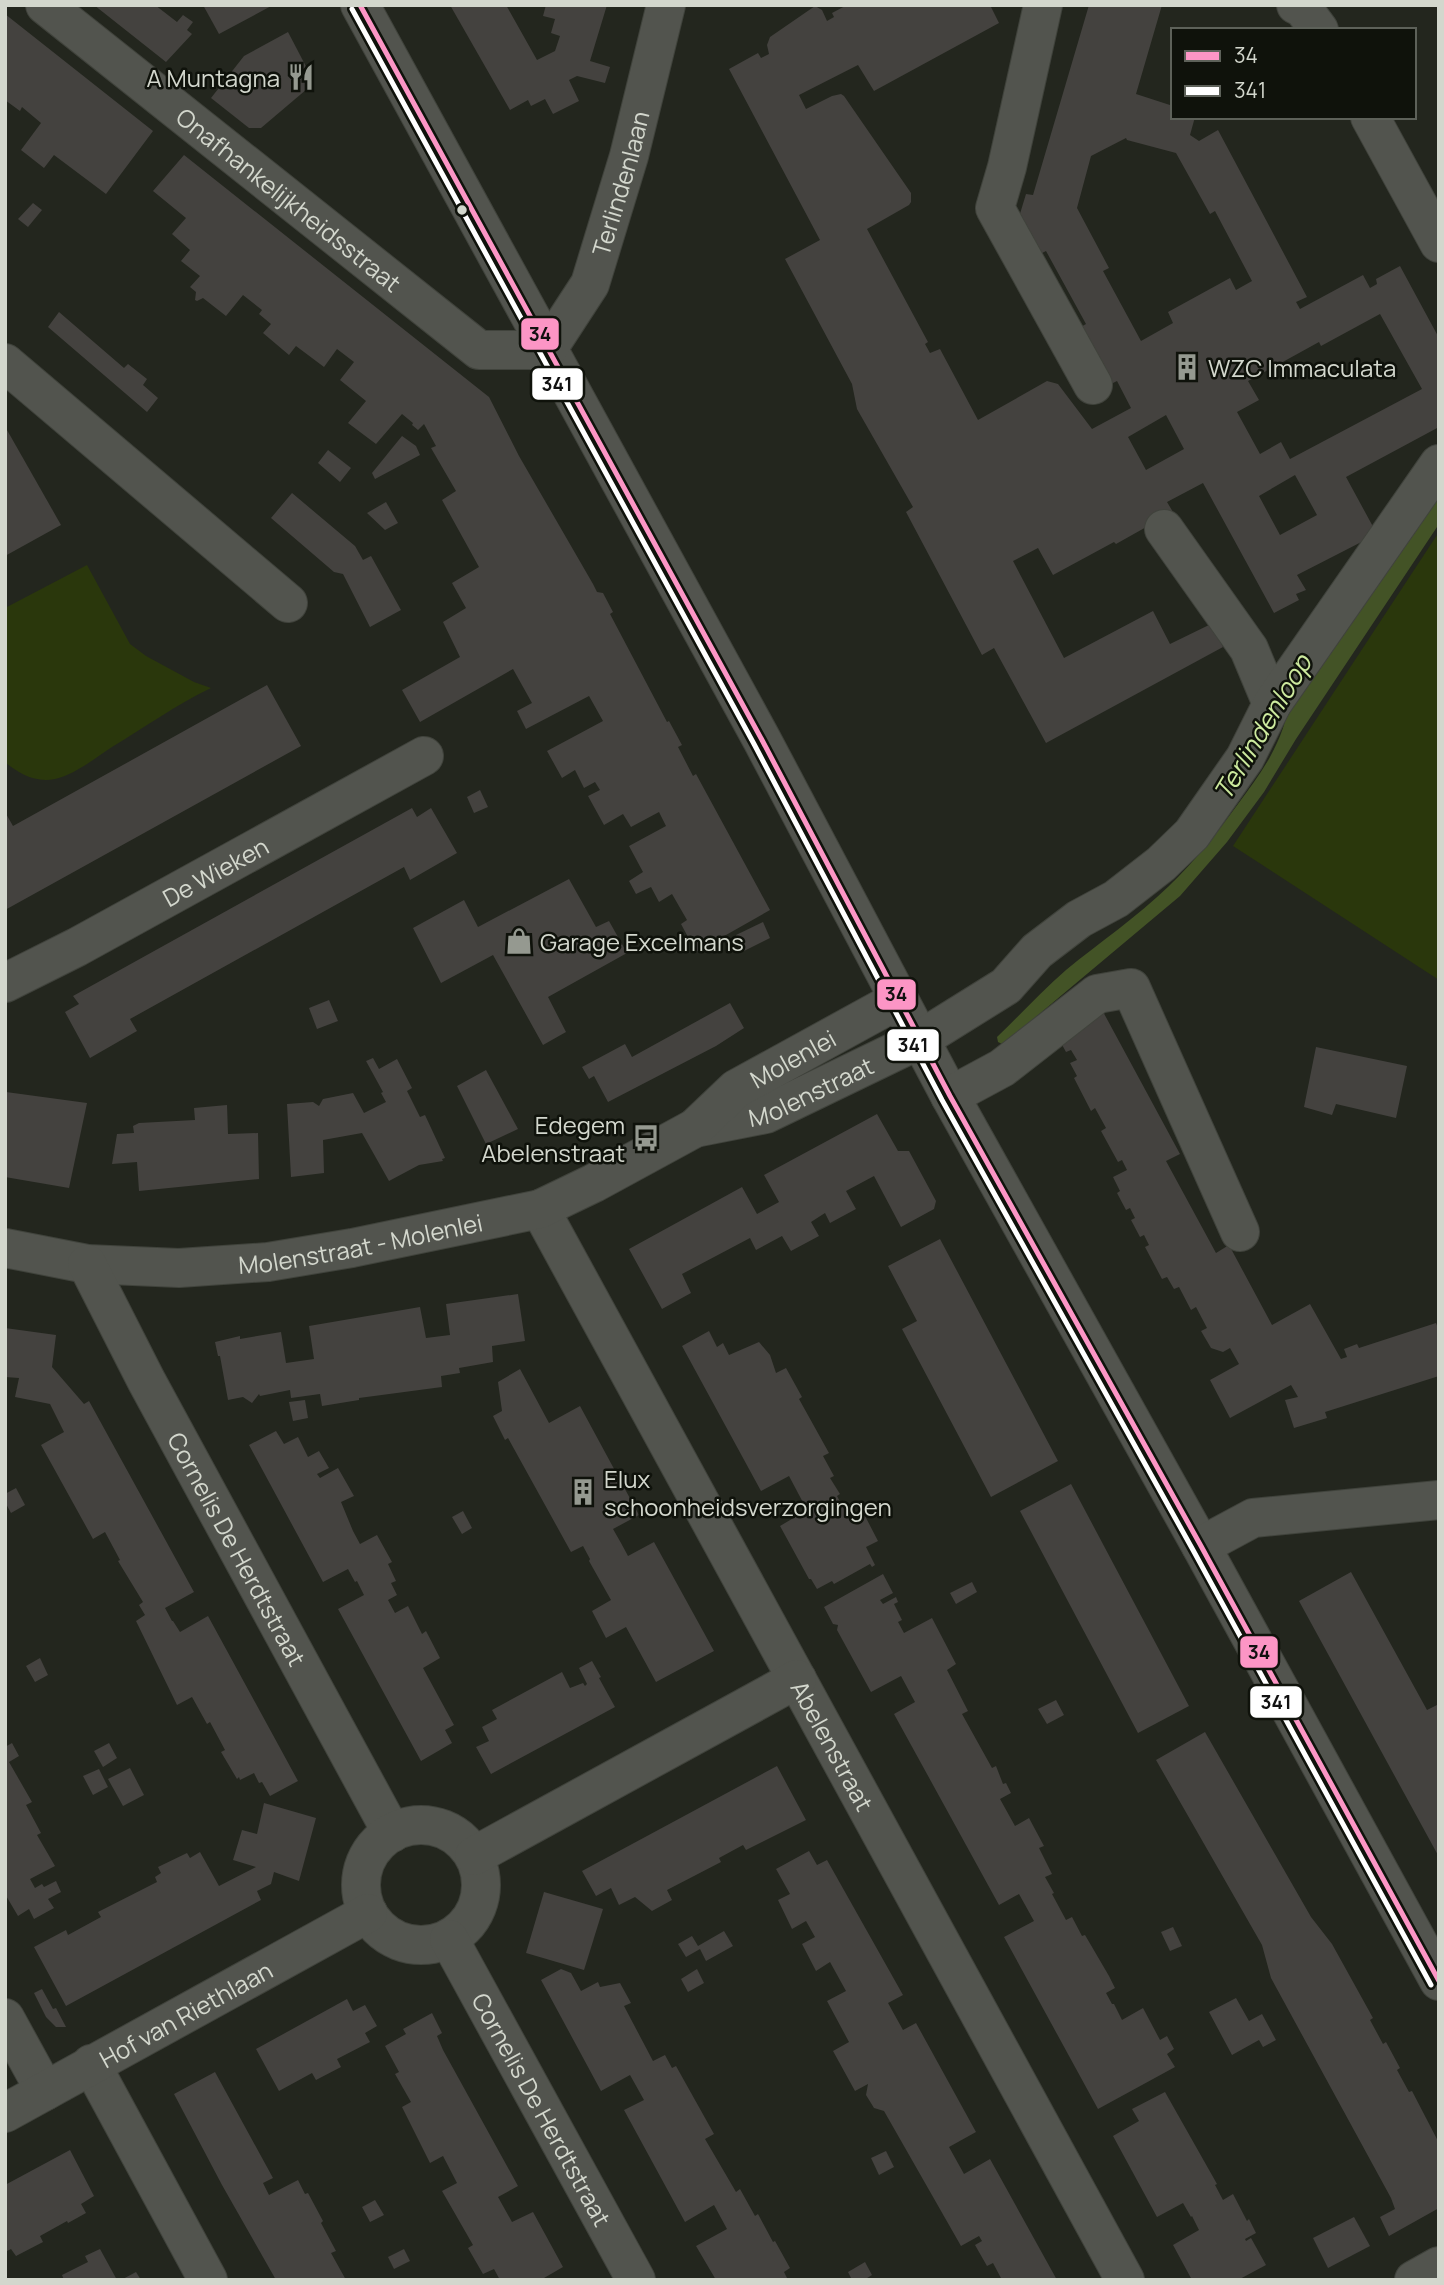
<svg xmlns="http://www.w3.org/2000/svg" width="1444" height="2285" font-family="Manrope,sans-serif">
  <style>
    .green { fill: #2a370c }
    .water { fill: #435326 }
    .building { fill: #44423f; fill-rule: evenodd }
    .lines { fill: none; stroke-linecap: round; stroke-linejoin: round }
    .minor-casing { stroke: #40433c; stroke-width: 40 }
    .minor { stroke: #52544e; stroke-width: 38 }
    .bus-1-casing { stroke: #0f120b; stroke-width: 10 }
    .bus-2-casing { stroke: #0f120b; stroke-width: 10 }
    .bus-1 { stroke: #fc95c5; stroke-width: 5 }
    .bus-2 { stroke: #fff; stroke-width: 5 }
    .bus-dot { fill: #d3d7cd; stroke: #0f120b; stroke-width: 2.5 }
    .labels { text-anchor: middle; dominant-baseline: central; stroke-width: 5; stroke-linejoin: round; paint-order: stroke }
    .poi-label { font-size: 24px; fill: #d3d7cd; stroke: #0f120b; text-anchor: start }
    .street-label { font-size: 24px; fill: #d3d7cd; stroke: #0f120b }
    .water-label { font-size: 26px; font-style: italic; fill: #cdea9e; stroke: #0f120b }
    .line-badge { stroke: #0f120b; stroke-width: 2.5 }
    .pale-badge-label { font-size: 19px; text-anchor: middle; font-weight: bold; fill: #111 }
  </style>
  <rect width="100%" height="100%" fill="#23261e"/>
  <!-- green -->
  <g class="green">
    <polygon points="1439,532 1439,980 1233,846"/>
    <path d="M87 565 130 644 146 656 194 682 211 688C176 705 145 727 112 747 95 758 76 774 55 779 36 783 19 774 5 762V608Z"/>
  </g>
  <!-- water -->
  <path class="water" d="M1439 484V524L1296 739 1264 792 1227 842 1180 896 1007 1041 1002 1044 998 1042 997 1037C1020 1015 1042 991 1066 970 1100 942 1137 917 1169 886 1195 861 1217 833 1238 804 1265 768 1284 741 1291 695Z"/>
  <!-- building -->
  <g class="building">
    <polygon points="94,5 155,5 177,22 183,15 193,22 187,30 192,34 166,62"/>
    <polygon points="203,5 273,5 219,34"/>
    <polygon points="450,5 506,5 537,60 555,51 560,36 551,33 555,19 543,16 546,5 607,5 590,61 610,67 605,83 577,76 569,80 579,101 553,114 545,99 531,106 528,100 510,110"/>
    <path d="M847 5H990L999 23 874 91 858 65 799 95 806 109 832 96 841 94 844 96 911 193V202L909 205 867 229 928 342 925 344 930 353 940 349 978 420 1047 381 1058 384 1092 429 1131 408 1117 381 1109 385 1079 328 1086 324 1046 251 1040 254 1019 217 1026 194 1033 195 1089 5H1162L1136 94 1173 106V117H1195L1190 135 1199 141 1218 130 1307 297 1296 302 1300 309 1363 275 1370 288 1377 284 1376 279 1400 266 1439 338V409L1437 410 1439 427 1346 477 1377 534 1297 575 1306 590 1296 594 1299 600 1274 613 1203 483 1167 502 1173 512 1116 544 1114 542 1053 575 1038 548 1013 561 1064 658 1153 611 1170 644 1211 624 1223 647 1046 743 994 648 982 655 906 512 913 507 857 409 852 384 785 259 820 240 729 69 758 53 761 58 769 54 767 45 770 37 815 6 822 10 827 21 834 17 832 13ZM1126 138 1127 140 1176 153 1210 214 1215 211 1252 281 1236 290 1230 278 1168 312 1173 323 1141 341 1103 271 1109 268 1077 208 1091 156ZM1380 314 1422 389 1290 459 1281 442 1260 454 1237 412 1259 400 1248 381 1319 342 1321 346ZM1166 415 1184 449 1146 470 1128 437ZM1295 475 1317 515 1280 535 1259 496Z"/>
    <polygon points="5,14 153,131 106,194 54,155 44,168 21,150 41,123 22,107 20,111 5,100"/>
    <polygon points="288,32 311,76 307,89 261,128 249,128 211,98 244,56"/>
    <polygon points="184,155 489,397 519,456 593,584 597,592 603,593 613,612 610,614 667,722 669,721 682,745 678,747 693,776 696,774 770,910 696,952 681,924 687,920 672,894 659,902 651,887 636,894 629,881 643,872 629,846 666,826 659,812 631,827 623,814 604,825 588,796 600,790 595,782 584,788 575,770 562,778 547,751 603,721 589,696 526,729 517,711 532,703 513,669 420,722 402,690 460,657 443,622 466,608 452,583 479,567 442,500 456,491 431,448 436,446 424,424 418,430 412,425 413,423 402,414 376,444 348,423 366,401 340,380 354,362 337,349 324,367 296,346 289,355 263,333 271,324 259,314 262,310 243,295 226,316 203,298 197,301 195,300 196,292 190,287 200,276 181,261 190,250 172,234 186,218 153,191"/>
    <polygon points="33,203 42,210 28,227 18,219"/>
    <polygon points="59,312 124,368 128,364 147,379 143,385 158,398 147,412 48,327"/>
    <polygon points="7,430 61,525 5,556 5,431"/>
    <polygon points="402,436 416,446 420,455 375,479 372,473"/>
    <polygon points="328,450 351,468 340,482 318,463"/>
    <polygon points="292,493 355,546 363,560 371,556 401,610 370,627 343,574 334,572 271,518"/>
    <polygon points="386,502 398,523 385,530 367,513"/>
    <polygon points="267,685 301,746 5,910 5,812 13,826"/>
    <polygon points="480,790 488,807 474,813 467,797"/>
    <polygon points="412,808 417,817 431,808 457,853 410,880 404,867 211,974 130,1019 137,1031 90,1058 65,1012 79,1004 73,996"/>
    <polygon points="569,879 596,927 609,921 627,953 548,997 566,1032 543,1045 493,955 441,983 413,928 464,900 478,927"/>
    <polygon points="763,922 770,938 744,951 736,935"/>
    <polygon points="329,1000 338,1021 317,1029 309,1008"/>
    <polygon points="730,1003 744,1028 716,1046 608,1102 594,1076 589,1079 582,1067 625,1044 632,1057"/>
    <polygon points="1101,1008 1180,1154 1166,1161 1216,1253 1229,1245 1272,1325 1310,1304 1341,1359 1347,1357 1344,1349 1357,1344 1359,1348 1436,1323 1439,1331 1439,1376 1325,1412 1327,1418 1294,1428 1285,1400 1298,1397 1291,1385 1230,1418 1210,1380 1239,1364 1230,1348 1223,1352 1211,1348 1201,1331 1207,1328 1196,1307 1191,1310 1179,1287 1174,1289 1167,1277 1162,1279 1145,1247 1149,1245 1144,1235 1140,1237 1131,1220 1135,1218 1130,1208 1126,1210 1117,1193 1120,1191 1113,1177 1127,1170 1122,1160 1118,1162 1101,1131 1106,1128 1095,1108 1091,1111 1074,1078 1077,1076 1070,1063 1077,1060 1071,1050 1066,1052 1055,1032"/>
    <polygon points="1316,1047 1407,1066 1396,1118 1336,1104 1332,1115 1304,1107"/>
    <polygon points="373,1058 379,1069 397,1059 412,1088 407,1091 420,1117 425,1115 445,1158 442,1159 443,1161 419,1165 389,1181 362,1133 323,1140 324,1173 291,1177 287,1104 313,1102 319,1106 323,1099 353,1093 364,1113 386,1102 381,1093 383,1092 366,1061"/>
    <polygon points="486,1070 518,1129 486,1144 457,1086"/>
    <polygon points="6,1092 87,1103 69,1188 5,1177"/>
    <polygon points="227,1105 228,1134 258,1133 259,1179 139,1191 137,1162 112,1164 117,1134 134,1133 133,1126 139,1123 195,1120 194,1108"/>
    <polygon points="877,1114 898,1151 909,1151 936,1201 934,1209 901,1227 874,1176 846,1191 856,1209 830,1223 825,1213 811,1222 819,1236 791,1251 782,1236 756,1250 750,1238 682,1274 691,1293 662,1309 629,1249 742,1187 757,1214 779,1202 764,1175"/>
    <polygon points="940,1239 1058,1461 991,1497 902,1329 917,1321 888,1266"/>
    <polygon points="518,1294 525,1341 492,1346 493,1362 459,1368 460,1373 441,1376 442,1387 359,1398 359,1400 322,1406 320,1394 291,1398 290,1390 260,1396 259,1394 252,1403 243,1397 228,1400 220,1356 218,1356 215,1342 240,1336 240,1339 281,1332 286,1363 314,1359 309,1326 420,1307 426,1338 450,1335 446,1304"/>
    <polygon points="5,1328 56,1335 52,1367 84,1404 89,1401 194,1592 165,1608 172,1621 173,1621 180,1632 208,1616 298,1781 270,1796 262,1782 259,1783 254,1773 240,1780 239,1777 237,1779 221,1752 225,1750 210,1722 207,1724 192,1697 177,1705 136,1621 145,1615 139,1605 143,1602 118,1561 120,1560 105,1532 93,1539 41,1445 64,1432 50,1404 15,1397 19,1378 5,1377"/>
    <polygon points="709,1331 717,1347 723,1343 729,1355 759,1342 770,1355 776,1373 786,1368 802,1397 799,1399 829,1453 823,1456 834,1476 830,1478 840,1494 837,1496 851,1522 864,1514 878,1541 866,1547 875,1565 872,1567 870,1564 834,1584 832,1581 817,1589 811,1579 809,1579 780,1526 807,1510 789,1476 761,1491 682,1346"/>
    <polygon points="520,1369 549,1423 580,1406 639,1515 613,1529 621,1543 628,1556 654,1542 714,1651 656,1682 626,1627 606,1638 592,1611 611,1600 589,1561 590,1559 583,1546 571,1552 508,1438 505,1440 493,1416 502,1411 498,1382"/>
    <polygon points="305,1400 308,1418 293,1421 289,1402"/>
    <polygon points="276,1431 284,1444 298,1437 308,1457 319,1451 329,1468 317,1474 320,1478 338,1468 354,1496 341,1502 353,1531 360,1544 377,1535 392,1562 388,1564 396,1581 391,1583 397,1595 388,1600 395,1613 408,1606 422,1634 426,1631 440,1658 423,1668 454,1725 445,1730 452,1743 421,1761 338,1609 364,1595 357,1581 355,1582 348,1569 323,1582 249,1445"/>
    <polygon points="1071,1484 1189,1706 1138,1733 1020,1511"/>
    <polygon points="16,1488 25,1505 11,1513 5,1502 5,1494"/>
    <polygon points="463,1511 472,1528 462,1534 452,1517"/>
    <polygon points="1351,1572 1427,1710 1439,1704 1439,1857 1299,1601"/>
    <polygon points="883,1574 893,1593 880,1600 883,1604 896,1597 898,1602 894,1604 902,1620 898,1622 904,1633 932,1618 956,1664 947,1670 968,1711 962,1714 992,1768 996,1766 1003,1784 1006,1783 1011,1793 1000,1799 1015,1826 1029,1818 1044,1846 1039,1848 1052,1874 1045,1877 1054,1893 1052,1894 1066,1920 1072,1917 1082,1936 1085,1935 1109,1976 1115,1988 1106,1993 1112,2004 1114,2004 1122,2020 1143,2008 1160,2040 1167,2036 1174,2049 1167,2054 1175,2067 1098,2109 1004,1937 1034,1921 1019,1894 999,1905 894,1714 915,1702 901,1676 871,1692 837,1630 838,1625 833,1624 824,1607"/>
    <polygon points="972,1582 977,1592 956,1604 950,1593"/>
    <polygon points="40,1658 48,1675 35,1682 26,1666"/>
    <polygon points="592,1661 601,1677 599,1678 615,1707 491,1774 476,1747 489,1741 482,1727 497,1719 492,1710 562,1672 570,1688 583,1683 585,1686 587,1684 579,1668"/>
    <polygon points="1056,1700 1064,1715 1047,1724 1038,1709"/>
    <polygon points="1205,1732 1311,1917 1332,1944 1373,2018 1370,2020 1383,2044 1386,2042 1400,2068 1397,2070 1409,2092 1412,2091 1439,2143 1439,2208 1389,2236 1380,2217 1395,2209 1391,2198 1271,1978 1262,1945 1156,1760"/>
    <polygon points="12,1743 19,1756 9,1762 32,1802 26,1805 41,1833 37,1835 55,1866 30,1879 35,1888 42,1884 44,1887 56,1881 61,1892 48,1899 54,1908 34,1919 29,1909 18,1916 5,1894 5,1747"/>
    <polygon points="109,1743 117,1758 103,1767 94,1751"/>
    <polygon points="777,1766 806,1820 746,1850 743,1845 719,1858 721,1862 667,1890 672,1900 652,1911 635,1897 619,1905 611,1888 596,1896 582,1871"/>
    <polygon points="130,1768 144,1795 123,1806 108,1779"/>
    <polygon points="99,1769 108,1787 93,1795 83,1776"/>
    <polygon points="264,1803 316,1818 299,1881 274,1872 271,1884 257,1891 261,1900 66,2006 34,1947 66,1930 68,1935 101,1917 98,1912 157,1882 155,1877 161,1873 158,1867 187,1853 190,1858 200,1852 219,1886 256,1867 233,1860 242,1830 257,1834"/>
    <polygon points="809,1851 817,1865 827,1860 903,1995 888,2003 903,2030 916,2023 976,2132 949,2147 964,2174 990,2159 1057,2280 1002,2280 993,2263 987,2266 975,2245 982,2241 979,2236 961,2246 884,2111 874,2108 866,2095 868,2084 855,2091 833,2051 849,2042 827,2001 846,1991 830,1962 816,1971 802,1944 815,1937 806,1921 792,1929 778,1900 790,1894 776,1869"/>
    <polygon points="544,1892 603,1909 584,1970 526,1953"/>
    <polygon points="1173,1927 1182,1946 1170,1951 1161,1932"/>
    <polygon points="724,1931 733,1946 706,1961 700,1949 686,1957 678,1944 692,1936 698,1946"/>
    <polygon points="561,1969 571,1973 581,1991 598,1982 600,1987 620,1983 631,2003 624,2006 653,2061 665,2055 672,2068 676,2066 714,2134 705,2139 736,2192 740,2189 755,2216 758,2214 773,2242 775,2241 790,2268 784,2272 788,2280 716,2280 696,2246 727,2229 714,2205 685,2222 624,2110 644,2100 630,2075 601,2091 541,1980"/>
    <polygon points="697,1969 704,1983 688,1992 681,1979"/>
    <polygon points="42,1989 53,2009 56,2008 66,2027 56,2027 46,2017 34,1993"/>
    <polygon points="1236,1998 1249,2021 1262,2014 1276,2040 1263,2047 1259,2040 1232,2055 1209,2012"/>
    <polygon points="347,1999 353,2011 365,2005 377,2026 365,2033 370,2042 337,2059 341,2067 316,2080 312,2073 279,2091 256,2049"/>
    <polygon points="432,2013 442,2033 437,2036 443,2050 518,2186 498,2197 512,2222 533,2212 563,2267 544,2278 545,2280 500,2280 494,2269 483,2274 468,2248 473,2245 442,2191 457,2183 443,2156 430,2163 402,2107 411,2102 395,2074 399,2072 385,2046 406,2034 403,2029"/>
    <polygon points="215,2072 273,2178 263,2183 269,2195 298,2180 305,2194 308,2193 323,2221 321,2223 336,2251 331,2253 346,2280 276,2280 222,2185 174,2094"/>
    <polygon points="1165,2092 1217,2184 1215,2185 1223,2200 1233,2194 1247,2221 1249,2219 1256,2233 1245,2239 1246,2241 1251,2238 1266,2265 1238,2280 1192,2280 1173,2245 1199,2230 1192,2216 1191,2217 1183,2203 1157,2217 1113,2136 1139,2121 1132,2109"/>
    <polygon points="70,2150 94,2196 81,2204 86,2213 68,2223 67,2221 40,2236 43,2242 16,2256 11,2249 5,2252 5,2185"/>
    <polygon points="886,2151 894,2167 879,2175 871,2158"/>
    <polygon points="375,2200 384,2215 370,2222 362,2207"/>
    <polygon points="1354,2217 1370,2246 1328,2268 1313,2238"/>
    <polygon points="100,2249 117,2280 64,2280 62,2275 88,2262 85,2256"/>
    <polygon points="404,2249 410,2261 394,2269 388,2257"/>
    <polygon points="865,2262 872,2275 864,2280 852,2280 848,2272"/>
    <polygon points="136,2272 141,2280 121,2280"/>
  </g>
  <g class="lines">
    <defs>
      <g id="minor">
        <path id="s1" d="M45 5 479 350H547"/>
        <polyline points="360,5 762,740 950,1096 1201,1546 1439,1981"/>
        <polyline points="1043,5 1007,167 995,208 1093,385"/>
        <polyline points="1296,5 1302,7 1319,30"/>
        <polyline points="1370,117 1439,243"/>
        <path id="s2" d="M547 350 590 284 629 156 666 5"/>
        <polyline points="5,363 288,603"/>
        <polyline points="1164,529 1249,649 1272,704"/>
        <path id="s3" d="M5 983 77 947 424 756"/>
        <polyline points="950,1096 1002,1068 1097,994 1131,988 1240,1232"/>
        <path id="s4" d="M695 1128 766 1114 921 1039 1006 986 1037 951 1079 919 1116 899 1161 864 1192 834 1245 758 1272 704 1439 464"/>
        <path id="s5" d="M540 1209 1125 2280"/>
        <path id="s6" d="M5 1248 87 1264 179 1268 268 1262 352 1248 540 1209 594 1183 695 1128 736 1089 898 1000"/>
        <path id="s7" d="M87 1264 146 1380 392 1833"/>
        <polyline points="1201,1546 1253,1518 1439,1500"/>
        <circle cx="421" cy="1885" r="60"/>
        <polyline points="474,1856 797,1679"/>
        <path id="s8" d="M449 1939 636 2280"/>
        <polyline points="5,2018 45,2091"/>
        <polyline points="91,2064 208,2280"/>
        <path id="s9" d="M5 2113 368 1913"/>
        <polyline points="1414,2280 1439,2266"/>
      </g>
    </defs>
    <!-- minor casing -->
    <use href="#minor" class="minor-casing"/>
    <!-- minor -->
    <use href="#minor" class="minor"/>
    <defs>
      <polyline id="bus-1" points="360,5 762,740 950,1096 1201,1546 1439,1981"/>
      <polyline id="bus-2" points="352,9 754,744 942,1100 1193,1550 1431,1985"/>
    </defs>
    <!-- bus-1 casing -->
    <use href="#bus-1" class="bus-1-casing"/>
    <!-- bus-2 casing -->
    <use href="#bus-2" class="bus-2-casing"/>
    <!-- bus-1 -->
    <use href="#bus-1" class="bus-1"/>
    <!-- bus-2 -->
    <use href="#bus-2" class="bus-2"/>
  </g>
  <!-- icons -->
  <defs>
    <symbol id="restaurant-bare" viewBox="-9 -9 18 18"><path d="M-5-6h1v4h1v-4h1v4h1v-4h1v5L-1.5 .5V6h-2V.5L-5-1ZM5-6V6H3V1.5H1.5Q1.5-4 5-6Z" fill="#959990" stroke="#0f120b" stroke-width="2.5" paint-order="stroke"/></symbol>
    <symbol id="building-bare" viewBox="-9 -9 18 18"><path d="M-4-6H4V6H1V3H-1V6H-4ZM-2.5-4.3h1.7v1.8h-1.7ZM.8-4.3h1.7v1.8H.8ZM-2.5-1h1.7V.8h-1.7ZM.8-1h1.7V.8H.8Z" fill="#959990" stroke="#0f120b" stroke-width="2.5" paint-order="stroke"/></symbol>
    <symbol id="shop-bare" viewBox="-9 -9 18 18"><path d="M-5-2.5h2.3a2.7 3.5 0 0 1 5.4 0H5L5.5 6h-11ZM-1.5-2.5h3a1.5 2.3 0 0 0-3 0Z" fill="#959990" stroke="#0f120b" stroke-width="2.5" paint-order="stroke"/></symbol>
    <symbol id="bus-bare" viewBox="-9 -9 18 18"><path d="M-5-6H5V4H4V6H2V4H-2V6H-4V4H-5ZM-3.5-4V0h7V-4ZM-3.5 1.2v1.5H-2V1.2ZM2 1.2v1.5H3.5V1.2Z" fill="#959990" stroke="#0f120b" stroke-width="2.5" paint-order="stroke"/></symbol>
  </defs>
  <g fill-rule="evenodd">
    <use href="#restaurant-bare" x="282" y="58" width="38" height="38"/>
    <use href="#building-bare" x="1168" y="348" width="38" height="38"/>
    <use href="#shop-bare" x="500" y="922" width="38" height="38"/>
    <use href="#bus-bare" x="627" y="1119" width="38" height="38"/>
    <use href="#building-bare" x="564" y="1473" width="38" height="38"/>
  </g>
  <!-- markers -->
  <circle class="bus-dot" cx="462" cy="210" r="6"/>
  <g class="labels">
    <!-- poi labels -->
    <g class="poi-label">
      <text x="280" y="77" text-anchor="end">A Muntagna</text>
      <text x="1208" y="367">WZC Immaculata</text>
      <text x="540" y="941">Garage Excelmans</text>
      <text x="625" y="1124" text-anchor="end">Edegem<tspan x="625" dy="28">Abelenstraat</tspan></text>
      <text x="604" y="1478">Elux<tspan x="604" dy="28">schoonheidsverzorgingen</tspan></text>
    </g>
    <!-- street labels -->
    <g class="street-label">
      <text stroke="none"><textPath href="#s2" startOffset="184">Terlindenlaan</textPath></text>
      <text stroke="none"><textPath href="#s1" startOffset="312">Onafhankelijkheidsstraat</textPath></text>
      <text stroke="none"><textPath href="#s3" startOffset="238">De Wieken</textPath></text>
      <text stroke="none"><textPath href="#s6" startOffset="838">Molenlei</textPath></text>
      <text stroke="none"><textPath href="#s4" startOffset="122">Molenstraat</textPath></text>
      <text stroke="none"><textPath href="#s6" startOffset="359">Molenstraat - Molenlei</textPath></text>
      <text stroke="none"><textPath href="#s7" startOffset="322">Cornelis De Herdtstraat</textPath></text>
      <text stroke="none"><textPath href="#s5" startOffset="611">Abelenstraat</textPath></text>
      <text stroke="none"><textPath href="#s9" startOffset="206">Hof van Riethlaan</textPath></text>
      <text stroke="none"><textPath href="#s8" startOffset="194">Cornelis De Herdtstraat</textPath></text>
    </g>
    <!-- water labels -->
    <g class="water-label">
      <text transform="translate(1262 727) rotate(-59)">Terlindenloop</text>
    </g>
  </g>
  <g class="line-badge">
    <rect x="520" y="317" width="40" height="34" rx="7" fill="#fc95c5"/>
    <rect x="531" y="367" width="53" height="34" rx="7" fill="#fff"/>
    <rect x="876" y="978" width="41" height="33" rx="7" fill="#fc95c5"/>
    <rect x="886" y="1028" width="54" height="34" rx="7" fill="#fff"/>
    <rect x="1239" y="1635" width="40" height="34" rx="7" fill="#fc95c5"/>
    <rect x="1249" y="1685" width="54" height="34" rx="7" fill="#fff"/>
  </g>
  <g class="pale-badge-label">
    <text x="540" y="341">34</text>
    <text x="557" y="391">341</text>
    <text x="896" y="1001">34</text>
    <text x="913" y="1052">341</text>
    <text x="1259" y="1659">34</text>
    <text x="1276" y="1709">341</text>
  </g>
  <!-- border -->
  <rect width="1444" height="2285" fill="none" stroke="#d3d7cd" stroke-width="14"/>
  <!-- legend -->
  <rect x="1171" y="28" width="245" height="91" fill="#0f120b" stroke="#5d6159" stroke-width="2"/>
  <rect x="1185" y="51" width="35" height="10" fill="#fc95c5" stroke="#5d6159" stroke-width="2"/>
  <text x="1234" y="63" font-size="21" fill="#d3d7cd">34</text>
  <rect x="1185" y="86" width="35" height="10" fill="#ffffff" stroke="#5d6159" stroke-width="2"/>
  <text x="1234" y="98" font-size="21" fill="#d3d7cd">341</text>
</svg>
